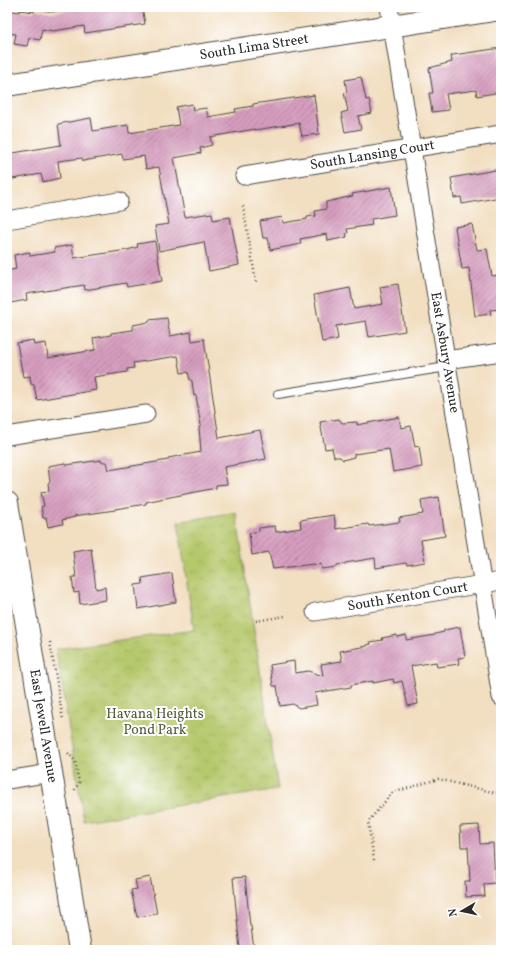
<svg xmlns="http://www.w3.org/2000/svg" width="508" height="957" font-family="Vollkorn,serif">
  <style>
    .park { fill: url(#park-crowns); stroke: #707a4c }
    .building { fill: url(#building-hatch) }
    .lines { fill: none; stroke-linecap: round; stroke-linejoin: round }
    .lane-casing { stroke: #494641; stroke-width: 10 }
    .street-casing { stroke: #494641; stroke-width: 19 }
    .secondary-casing { stroke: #494641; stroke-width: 24 }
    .path { stroke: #494641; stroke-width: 2.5; stroke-dasharray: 1 3; stroke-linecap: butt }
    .lane { stroke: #fff; stroke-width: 8 }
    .street { stroke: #fff; stroke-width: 17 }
    .secondary { stroke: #fff; stroke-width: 22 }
    .labels { text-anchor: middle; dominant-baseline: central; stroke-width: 4; stroke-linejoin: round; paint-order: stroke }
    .street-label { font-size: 14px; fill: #2b2b2b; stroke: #fff }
    .park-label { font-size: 14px; fill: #545a3e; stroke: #fff }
  </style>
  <defs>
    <pattern id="park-crowns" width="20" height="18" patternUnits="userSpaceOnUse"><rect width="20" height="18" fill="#b5c86c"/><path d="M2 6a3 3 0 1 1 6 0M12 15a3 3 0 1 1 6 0" fill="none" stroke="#9cac5e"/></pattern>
    <pattern id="building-hatch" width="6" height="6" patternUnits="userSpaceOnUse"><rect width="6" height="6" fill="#d69dbe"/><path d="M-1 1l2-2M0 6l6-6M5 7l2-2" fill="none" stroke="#ae809b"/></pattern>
  </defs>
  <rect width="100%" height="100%" fill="#fff"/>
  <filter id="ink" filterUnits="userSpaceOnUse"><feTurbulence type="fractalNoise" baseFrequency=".025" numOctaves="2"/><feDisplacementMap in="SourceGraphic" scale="8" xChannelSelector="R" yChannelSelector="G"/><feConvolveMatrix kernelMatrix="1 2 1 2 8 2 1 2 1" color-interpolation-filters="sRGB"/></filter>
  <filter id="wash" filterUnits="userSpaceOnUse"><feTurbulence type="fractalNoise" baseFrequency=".012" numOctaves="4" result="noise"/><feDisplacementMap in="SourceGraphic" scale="16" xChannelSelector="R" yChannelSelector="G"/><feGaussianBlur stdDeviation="0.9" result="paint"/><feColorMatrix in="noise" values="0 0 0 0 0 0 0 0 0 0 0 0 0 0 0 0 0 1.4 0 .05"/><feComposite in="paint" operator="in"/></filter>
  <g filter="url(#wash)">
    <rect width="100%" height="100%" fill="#f2dec0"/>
    <!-- park -->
    <polygon class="park" points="236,512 278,789 84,821 56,649 194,630 178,522"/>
    <g id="blocks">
      <!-- building -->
      <g class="building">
        <polygon points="78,7 142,7 145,24 85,33 84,26 53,31 42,29 40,40 29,38 27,46 14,44 16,34 7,33 7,10 19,12 20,10 34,12 35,9 52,12 79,8"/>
        <polygon points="501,48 501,92 477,96 476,90 446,94 449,110 432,112 429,93 433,93 429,68 452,62 451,56 453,55"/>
        <polygon points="361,77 366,100 369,99 372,113 358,116 361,129 345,132 341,113 348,111 344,93 347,92 345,80"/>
        <polygon points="314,95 319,134 302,136 299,123 255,130 255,129 210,137 212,145 200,148 201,153 174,158 185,217 212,213 213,220 230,217 239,265 209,271 204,242 159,251 155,226 169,224 159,167 146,169 144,156 123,159 122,154 83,161 82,158 58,161 60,178 43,182 41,174 7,180 7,154 61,145 58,124 91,118 93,131 128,125 129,133 179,125 176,107 192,104 193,110 206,108 208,117 236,112 235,109 253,106 253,104"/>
        <polygon points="501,169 501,197 462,204 461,197 454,198 451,178"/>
        <polygon points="391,187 395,215 371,219 372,225 347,229 348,233 346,234 347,237 328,241 327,234 300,239 301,244 270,250 268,238 263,238 260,221 282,217 283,223 307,219 307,217 316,216 315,211 326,209 326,202 353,196 352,194"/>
        <polygon points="472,224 477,250 487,249 492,276 501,275 501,309 490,310 491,314 475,316 469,268 462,269 455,227"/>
        <polygon points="155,241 162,281 127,287 126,283 85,290 84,285 26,294 27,300 10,303 7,284 7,271 16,269 14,255 30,252 30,256 55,252 54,248 72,245 74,258 127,250 138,247 137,244"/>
        <polygon points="398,284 405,331 369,337 366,321 336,326 338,339 322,342 314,295 350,288 354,309 383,304 380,287"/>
        <polygon points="167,318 170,336 191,332 192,341 204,339 219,438 260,430 266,459 224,467 227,484 216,485 216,488 155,500 146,502 146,504 115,509 115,510 74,516 75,517 62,520 63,524 48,527 46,517 43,518 41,507 44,506 41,492 49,491 48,483 50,482 48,466 65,463 66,465 101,460 101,462 107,462 109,470 168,460 168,458 201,452 199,427 201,426 196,395 194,396 192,381 190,380 188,372 181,373 178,356 133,363 134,368 127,369 127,372 94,377 96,390 37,400 34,385 31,384 30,376 23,377 17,343 33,340 34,345 46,343 48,358 95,350 93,338 111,335 111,333 133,330 133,325 149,322 149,320"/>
        <polygon points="399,417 401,428 411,426 415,447 419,446 422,467 393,472 389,449 354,454 354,457 343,460 340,457 334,457 332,448 325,449 320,422 339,419 342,423 357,422 357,425"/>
        <polygon points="439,497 445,536 421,540 425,562 407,565 406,563 376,568 375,558 345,563 345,564 337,565 337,567 322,569 321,564 315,565 314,564 273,569 269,552 252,555 249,533 259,531 259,528 275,526 276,532 301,528 300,520 334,515 336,529 368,524 369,526 400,522 399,518 423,514 421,500"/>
        <polygon points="91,548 96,589 105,587 106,600 80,604 79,592 74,593 72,577 76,577 73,551"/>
        <polygon points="172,573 176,602 138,609 135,585 143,584 142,578"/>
        <polygon points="460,627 465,657 458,658 459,664 437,667 436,662 411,666 418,704 408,706 402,681 394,683 393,679 373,683 373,681 351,685 351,687 315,693 317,705 299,708 293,704 280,706 277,686 273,686 270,665 294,661 295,673 308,671 323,676 321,664 342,661 340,651 367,646 367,645 371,644 370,642 383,640 382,638 397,635 397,637 406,635 406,640 435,635 435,634 444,632 444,630"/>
        <polygon points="479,825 480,844 493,843 495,883 484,884 485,896 466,897 465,881 470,881 468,847 461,847 460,826"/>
        <polygon points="150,877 157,914 137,917 131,890 137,889 135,880"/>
        <polygon points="245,877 250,926 251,926 254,950 240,950 233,878"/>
      </g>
    </g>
  </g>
  <g filter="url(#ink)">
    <use href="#blocks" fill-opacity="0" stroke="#494641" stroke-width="1"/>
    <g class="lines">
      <defs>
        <polyline id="lane" points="278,394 447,367"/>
        <g id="street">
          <path id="s1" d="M389 7 501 697"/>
          <path id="s2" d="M244 176 501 134"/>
          <polyline points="7,220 119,201"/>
          <polyline points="446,360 501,352"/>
          <polyline points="7,436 146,414"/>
          <path id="s3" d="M315 612 501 581"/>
          <polyline points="7,780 51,773"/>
        </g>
        <g id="secondary">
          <path id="s4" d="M7 85 501 9"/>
          <path id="s5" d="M7 503 80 950"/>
        </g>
      </defs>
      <!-- lane casing -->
      <use href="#lane" class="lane-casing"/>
      <!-- street casing -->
      <use href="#street" class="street-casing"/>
      <!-- secondary casing -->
      <use href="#secondary" class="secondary-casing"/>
      <!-- path -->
      <g class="path">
        <polyline points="243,206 256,282"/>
        <polyline points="256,621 285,616"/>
        <polyline points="50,642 63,720"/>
        <polyline points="68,753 75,761 79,782 74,791"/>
        <polyline points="374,860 368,822 392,793 438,779 496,793 501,792"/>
      </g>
      <!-- lane -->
      <use href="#lane" class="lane"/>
      <!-- street -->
      <use href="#street" class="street"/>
      <!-- secondary -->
      <use href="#secondary" class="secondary"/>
    </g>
  </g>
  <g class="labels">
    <!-- street labels -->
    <g class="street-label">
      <text stroke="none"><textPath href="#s4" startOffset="250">South Lima Street</textPath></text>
      <text stroke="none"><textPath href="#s2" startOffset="130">South Lansing Court</textPath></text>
      <text stroke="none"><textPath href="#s1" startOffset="350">East Asbury Avenue</textPath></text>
      <text stroke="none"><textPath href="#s3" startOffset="94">South Kenton Court</textPath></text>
      <text stroke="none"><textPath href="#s5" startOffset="226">East Jewell Avenue</textPath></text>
    </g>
    <!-- park labels -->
    <g class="park-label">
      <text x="155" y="714">Havana Heights<tspan x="155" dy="16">Pond Park</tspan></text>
    </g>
  </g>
  <!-- margin -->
  <rect width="508" height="957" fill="none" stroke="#fff" stroke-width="24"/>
  <!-- north arrow -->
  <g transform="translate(462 911) rotate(261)" stroke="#ffffff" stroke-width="3" paint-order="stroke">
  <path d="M0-3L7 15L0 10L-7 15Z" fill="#2b2b2b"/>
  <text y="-6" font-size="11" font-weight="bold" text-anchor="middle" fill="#2b2b2b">N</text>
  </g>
</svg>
